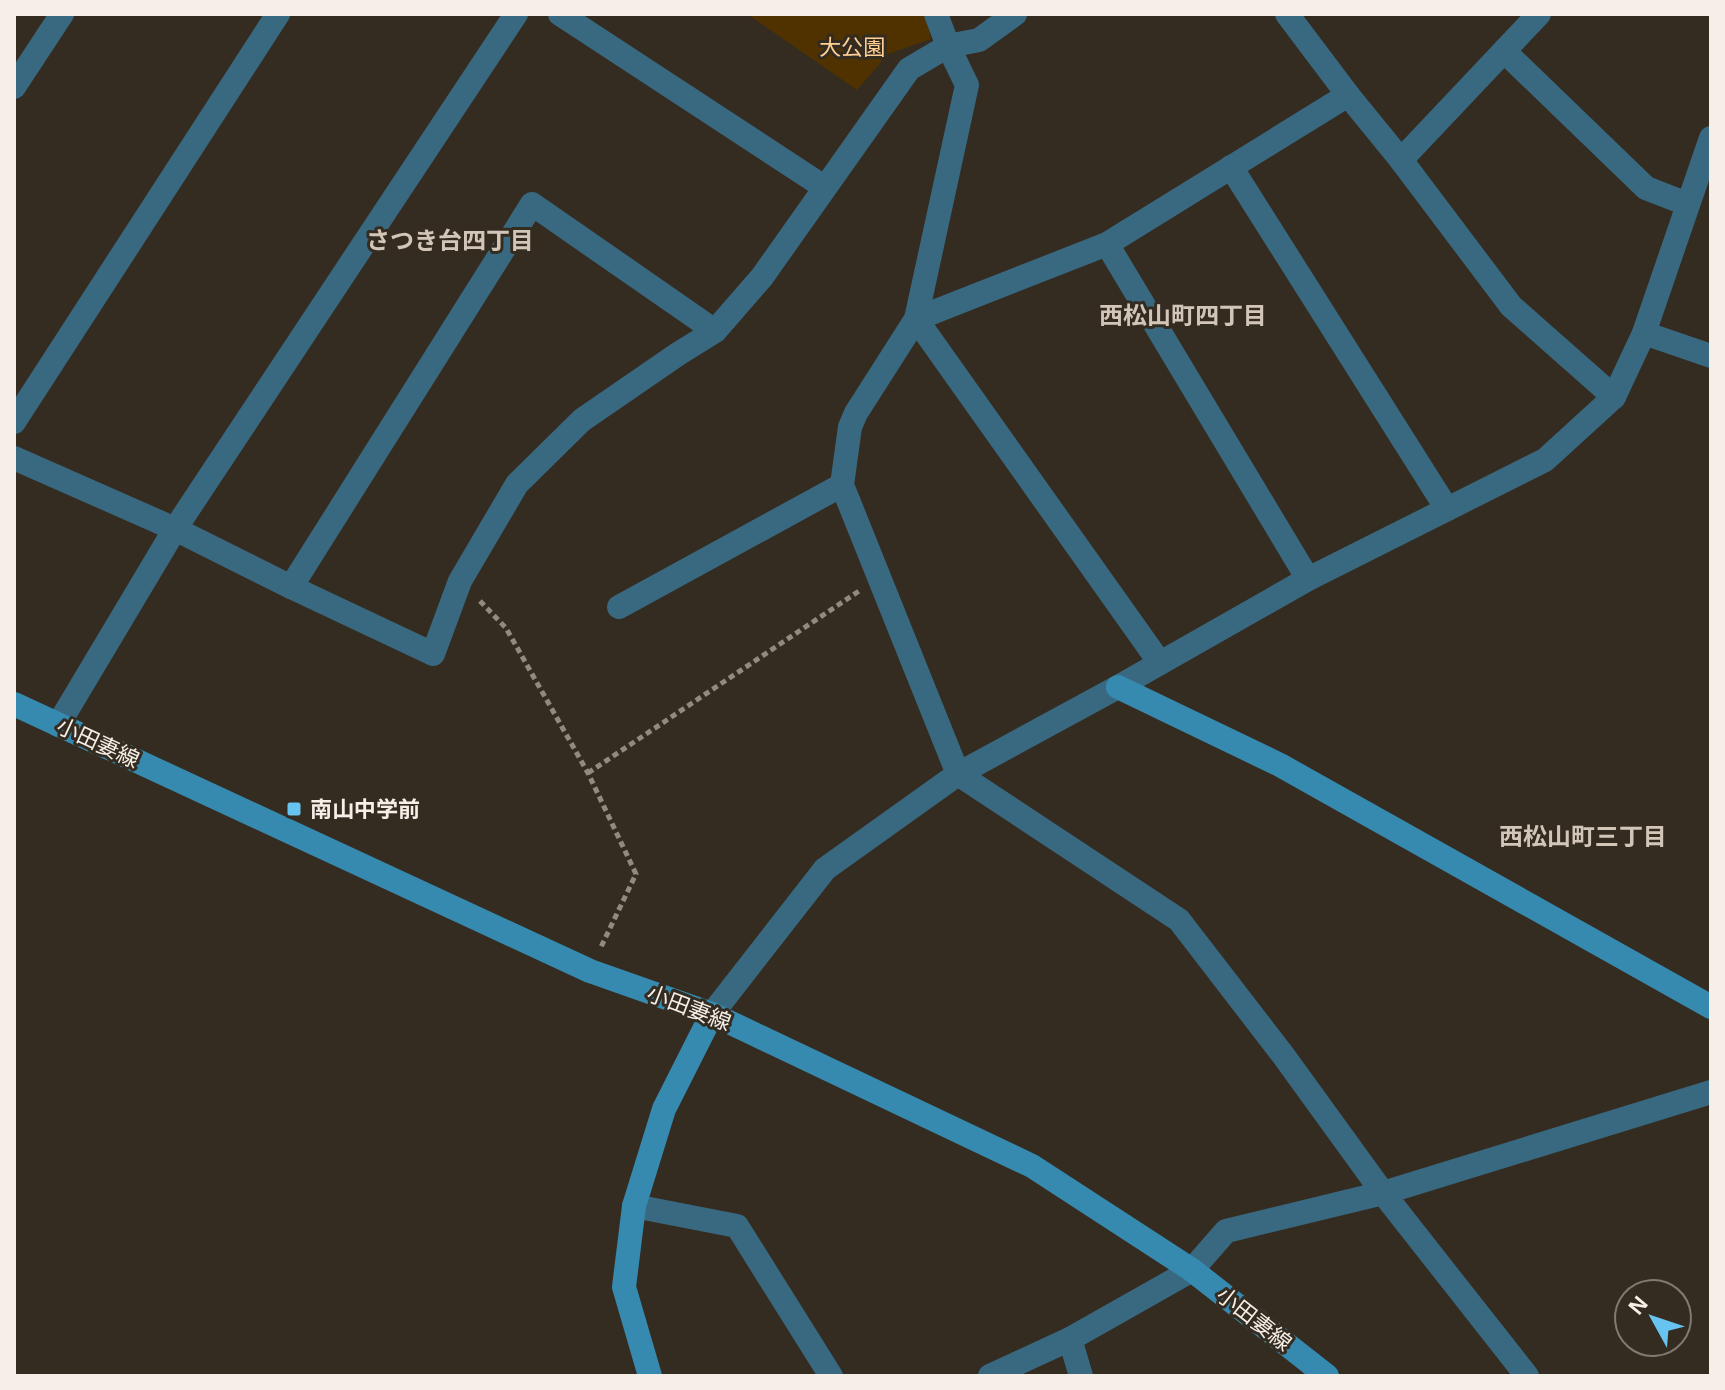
<svg xmlns="http://www.w3.org/2000/svg" width="1725" height="1390" font-family="Arial,'Noto Sans JP',sans-serif">
  <style>
    .green { fill: #503100 }
    .lines { fill: none; stroke-linecap: round; stroke-linejoin: round }
    .path { stroke: #928a81; stroke-width: 5; stroke-dasharray: 6 4; stroke-linecap: butt }
    .street { stroke: #386981; stroke-width: 24 }
    .secondary { stroke: #368ab0; stroke-width: 24 }
    .poi-dot { fill: #67c4f0; stroke: #352c21; stroke-width: 3 }
    .labels { text-anchor: middle; dominant-baseline: central; stroke-width: 6; stroke-linejoin: round; paint-order: stroke }
    .park-label { font-size: 22px; fill: #ffcf95; stroke: #352c21 }
    .street-label { font-size: 22px; fill: #f5efe8; stroke: #352c21 }
    .poi-label { font-size: 22px; font-weight: bold; fill: #f5efe8; stroke: #352c21; text-anchor: start }
    .neighbourhood-label { font-size: 24px; font-weight: bold; fill: #d2c6b9; stroke: #352c21 }
  </style>
  <rect width="100%" height="100%" fill="#352c21"/>
  <!-- green -->
  <polygon class="green" points="747,14 925,14 931,39 888,54 857,90"/>
  <g class="lines">
    <!-- path -->
    <g class="path">
      <polyline points="480,601 506,628 588,773 636,874 600,949"/>
      <polyline points="588,773 859,591"/>
    </g>
    <!-- street -->
    <g class="street">
      <polyline points="560,14 824,187"/>
      <polyline points="936,14 948,46 967,85 916,319 856,413 850,427 842,485 958,774 1179,920 1283,1055 1383,1193 1527,1376"/>
      <polyline points="1287,14 1348,95 1401,160 1511,306 1614,397"/>
      <polyline points="1504,51 1646,188 1687,204"/>
      <polyline points="14,87 62,14"/>
      <polyline points="1401,160 1539,14"/>
      <polyline points="1231,167 1447,509"/>
      <polyline points="1107,244 1308,579"/>
      <polyline points="916,319 1107,244 1348,95"/>
      <polyline points="916,319 1160,663"/>
      <polyline points="1644,333 1711,356"/>
      <polyline points="14,422 278,14"/>
      <polyline points="14,458 175,529 291,587 433,654 460,581 517,484 582,420 678,354 715,331 762,277 909,69 948,46 979,40 1015,14"/>
      <polyline points="291,587 532,204 715,331"/>
      <polyline points="619,607 842,485"/>
      <polyline points="58,725 175,529 516,14"/>
      <polyline points="712,1014 825,869 958,774 1118,687 1308,579 1545,460 1614,397 1644,333 1711,138"/>
      <polyline points="634,1206 737,1226 831,1376"/>
      <polyline points="1070,1339 1192,1270 1226,1231 1383,1193 1711,1092"/>
      <polyline points="990,1376 1070,1339 1081,1376"/>
    </g>
    <!-- secondary -->
    <g class="secondary">
      <polyline points="1118,687 1280,765 1711,1007"/>
      <polyline points="14,704 590,971 712,1014 1032,1166 1192,1270 1327,1376"/>
      <polyline points="650,1376 624,1287 634,1206 664,1109 712,1014"/>
    </g>
  </g>
  <!-- markers -->
  <rect class="poi-dot" x="286" y="801" width="16" height="16" rx="4"/>
  <g class="labels">
    <!-- park labels -->
    <g class="park-label">
      <text x="852" y="47">大公園</text>
    </g>
    <!-- street labels -->
    <g class="street-label">
      <text transform="translate(98 743) rotate(25)">小田妻線</text>
      <text transform="translate(689 1008) rotate(21)">小田妻線</text>
      <text transform="translate(1254 1319) rotate(38)">小田妻線</text>
    </g>
    <!-- poi labels -->
    <g class="poi-label">
      <text x="310" y="809">南山中学前</text>
    </g>
    <!-- neighbourhood labels -->
    <g class="neighbourhood-label">
      <text x="450" y="240">さつき台四丁目</text>
      <text x="1183" y="315">西松山町四丁目</text>
      <text x="1583" y="836">西松山町三丁目</text>
    </g>
  </g>
  <!-- border -->
  <rect width="1725" height="1390" fill="none" stroke="#f5efe8" stroke-width="32"/>
  <!-- north arrow -->
  <g transform="translate(1653 1318) rotate(310)"><circle r="38" fill="#352c21" stroke="#827a71" stroke-width="2"/>
  <path d="M0-6L14 30L0 20L-14 30Z" fill="#67c4f0"/>
  <text y="-12" font-size="22" font-weight="bold" text-anchor="middle" fill="#f5efe8">N</text>
  </g>
</svg>
